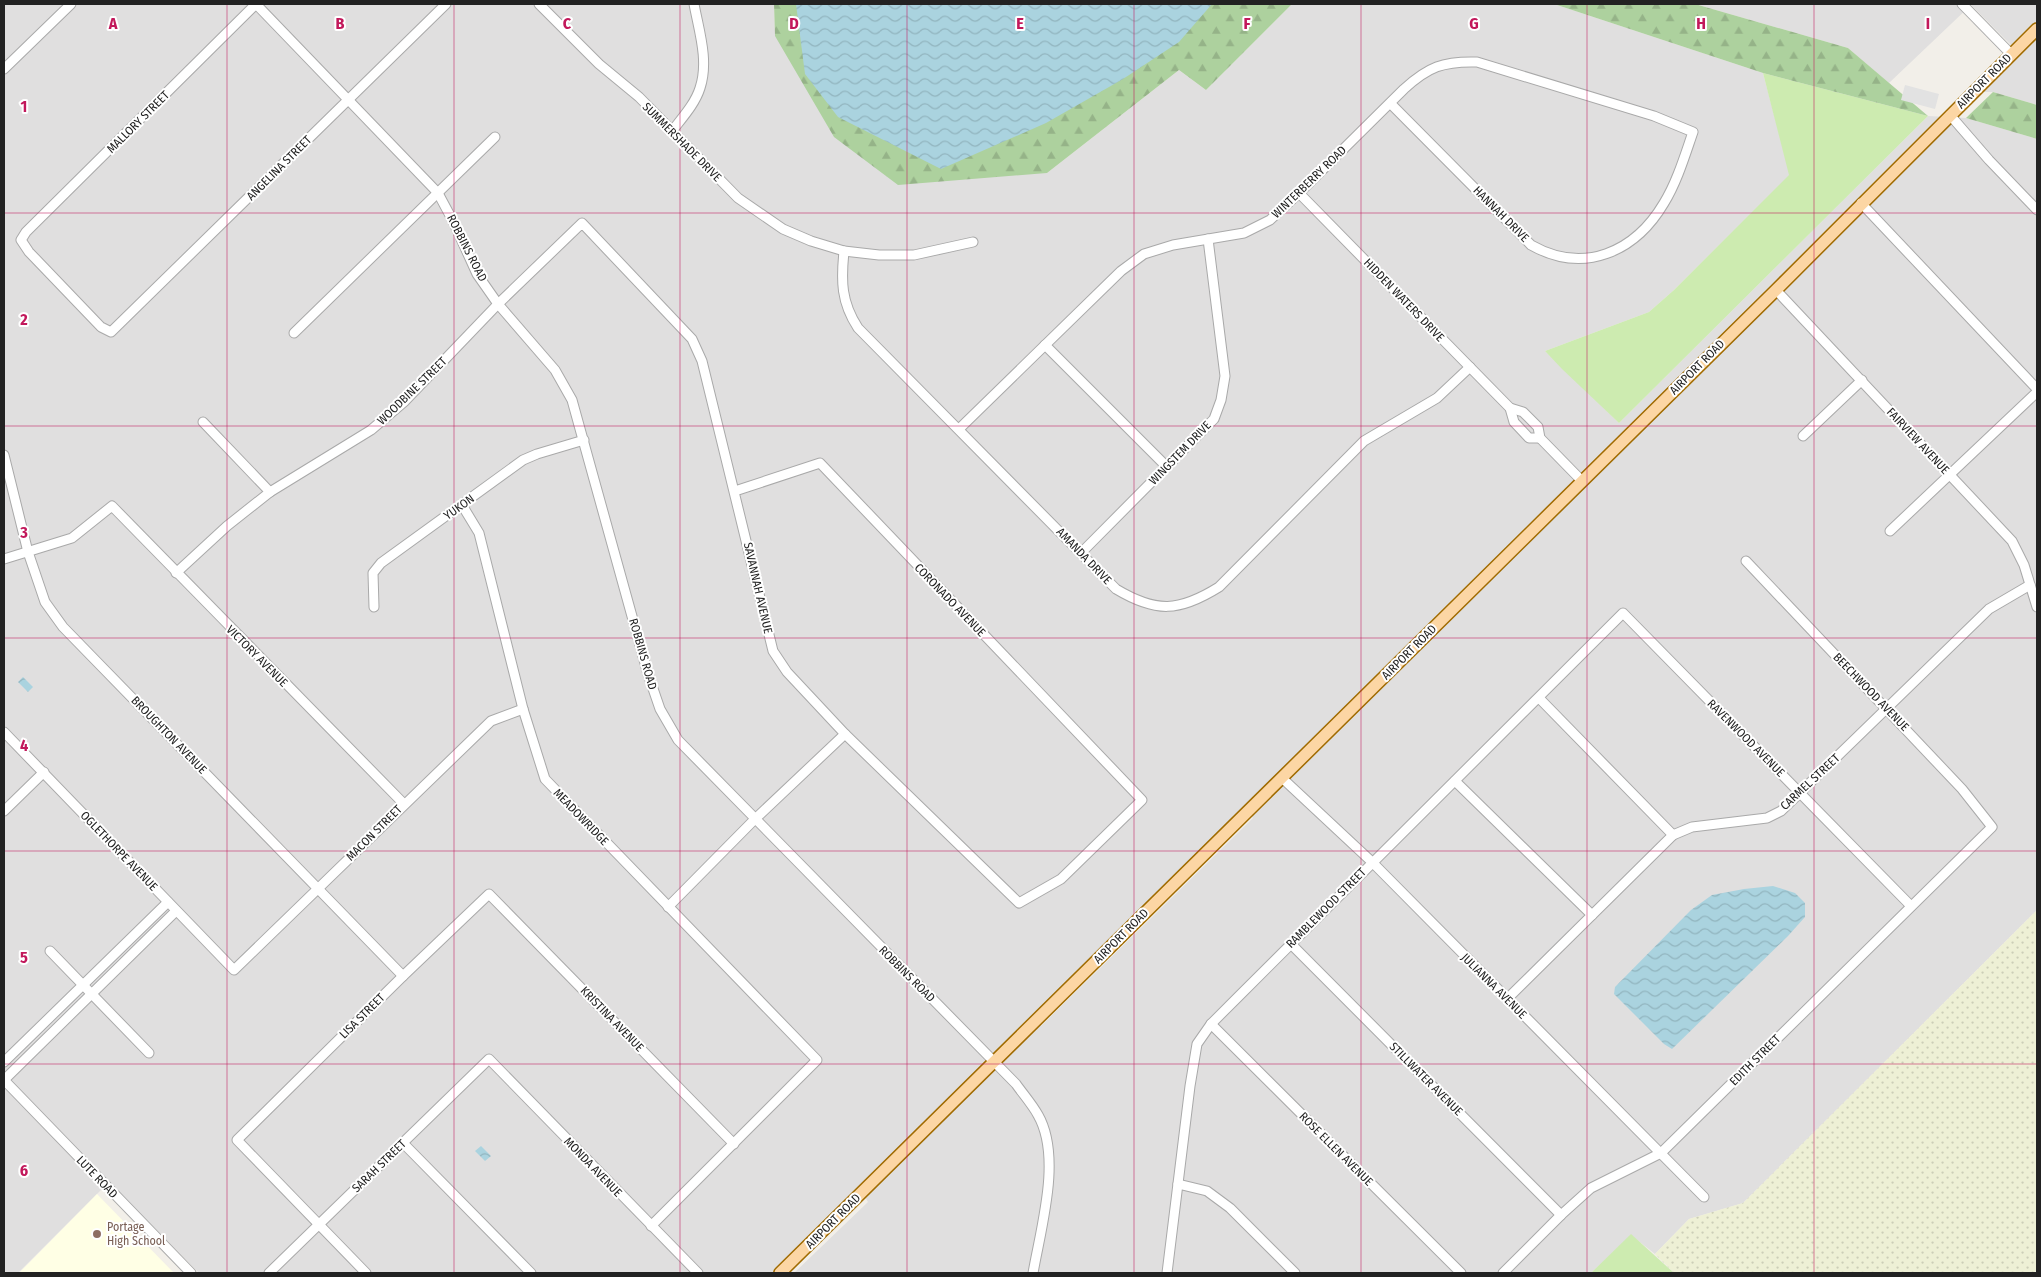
<svg xmlns="http://www.w3.org/2000/svg" width="2041" height="1277" font-family="'Fira Sans Condensed',sans-serif">
  <style>
    .residential { fill: #e0dfdf; fill-rule: evenodd }
    .education { fill: #ffffe5 }
    .farmland { fill: url(#farmland-dots) }
    .grass { fill: #cdebb0 }
    .forest { fill: url(#forest-firs) }
    .parking { fill: #e2e2e2 }
    .water { fill: url(#water-waves) }
    .lines { fill: none; stroke-linecap: round; stroke-linejoin: round }
    .minor-casing { stroke: #a9a9a9; stroke-width: 11 }
    .major-casing { stroke: #a06b00; stroke-width: 14 }
    .minor { stroke: #fff; stroke-width: 9 }
    .major { stroke: #fcd6a4; stroke-width: 11 }
    .grid { fill: none; stroke: #c2185b; stroke-width: 1; stroke-opacity: 0.55 }
    .education-dot { fill: #8d6e63; stroke: #fff; stroke-width: 2 }
    .labels { text-anchor: middle; dominant-baseline: central; stroke-width: 4; stroke-linejoin: round; paint-order: stroke }
    .street-label { font-size: 12px; fill: #222; stroke: #fff }
    .education-label { font-size: 12px; fill: #785e54; stroke: #fff; text-anchor: start }
    .grid-label { font-size: 16px; text-anchor: middle; font-weight: bold; fill: #c2185b; stroke: #fff; stroke-width: 4; stroke-linejoin: round; paint-order: stroke }
  </style>
  <defs>
    <pattern id="farmland-dots" width="8" height="8" patternUnits="userSpaceOnUse" patternTransform="scale(1.25)"><rect width="8" height="8" fill="#eef0d5"/><path d="M2 2h.1M6 6h.1" fill="none" stroke="#ccceb7" stroke-width="1.8" stroke-linecap="round"/></pattern>
    <pattern id="forest-firs" width="22" height="20" patternUnits="userSpaceOnUse" patternTransform="scale(1.25)"><rect width="22" height="20" fill="#add19e"/><path d="M5 1l3.5 6h-7zM16 11l3.5 6h-7z" fill="#95b388"/></pattern>
    <pattern id="water-waves" width="16" height="10" patternUnits="userSpaceOnUse" patternTransform="scale(1.25)"><rect width="16" height="10" fill="#aad3df"/><path d="M0 5q4-4 8 0t8 0" fill="none" stroke="#92b5bf"/></pattern>
  </defs>
  <rect width="100%" height="100%" fill="#f2efe9"/>
  <!-- residential -->
  <g class="residential">
    <path d="M4 4H774L775 36 1047 173 1179 70 1206 90 1292 4H1554L1763 73 1790 175 1674 290 1649 312 1545 351 1619 423 1928 116 1966 118 2037 139V910L1743 1203 1689 1219 1655 1254 1631 1235 1591 1273H794L868 1202 860 1188 773 1273H199L4 1075ZM1245 809 1253 818 1041 1026 1032 1018Z"/>
    <polygon points="1695,4 2037,4 2037,22 2013,47 1971,5 1889,83 1848,48"/>
    <polygon points="2037,39 2037,105 1993,92 1983,92"/>
    <polygon points="4,1086 103,1188 18,1273 4,1273"/>
  </g>
  <!-- education -->
  <polygon class="education" points="97,1194 174,1273 19,1273"/>
  <!-- farmland -->
  <polygon class="farmland" points="2037,910 2037,1268 2035,1273 1674,1273 1655,1254 1689,1219 1743,1203"/>
  <!-- grass -->
  <g class="grass">
    <polygon points="1763,73 1928,116 1619,423 1562,369 1545,351 1649,312 1674,290 1789,175"/>
    <polygon points="1631,1234 1674,1273 1591,1273"/>
  </g>
  <!-- forest -->
  <g class="forest">
    <polygon points="774,4 1292,4 1206,90 1179,70 1047,173 898,185 834,137 775,36"/>
    <polygon points="1554,4 1695,4 1848,48 1928,116 1763,73"/>
    <polygon points="1993,92 2037,105 2037,139 1966,118"/>
  </g>
  <!-- parking -->
  <polygon class="parking" points="1905,85 1939,94 1935,109 1901,100"/>
  <!-- water -->
  <g class="water">
    <polygon points="796,4 1212,4 1179,42 1123,79 1046,123 941,169 838,117 805,74"/>
    <polygon points="23,677 33,687 28,692 18,682"/>
    <polygon points="1773,886 1795,893 1805,903 1805,917 1788,936 1672,1049 1664,1044 1614,994 1615,987 1691,910 1712,895 1744,889"/>
    <polygon points="481,1146 491,1156 485,1161 475,1151"/>
  </g>
  <g class="lines">
    <defs>
      <g id="minor">
        <path d="M256 4 438 193 453 221 477 274 498 304 555 370 572 400 648 674 660 709 678 740 1016 1084C1023 1094 1032 1104 1038 1115 1062 1157 1041 1227 1033 1273"/>
        <polyline points="256,4 26,232 21,240 29,252 101,327 111,332 446,4"/>
        <polyline points="539,4 599,64 639,97 738,198 783,229 811,241 844,251 879,255 914,255 973,242"/>
        <polyline points="1962,4 2011,54"/>
        <polyline points="4,69 71,4"/>
        <polyline points="1950,115 1989,160 2037,210"/>
        <path d="M672 131C682 118 695 104 700 88 709 61 699 31 694 4"/>
        <polyline points="1299,193 1510,408 1514,422 1529,438 1540,438"/>
        <polyline points="1861,203 2037,389"/>
        <path d="M844 251C841 281 841 302 858 328L1116 589C1156 613 1179 612 1219 587L1364 441 1437 398 1470 367"/>
        <polyline points="1776,290 2012,541 2024,565 2037,607"/>
        <polyline points="294,333 495,137"/>
        <polyline points="1045,345 1167,467"/>
        <polyline points="1510,408 1523,412 1538,427 1540,438 1582,481"/>
        <polyline points="203,422 270,492"/>
        <path d="M959 429 1121 271 1144 254 1173 245 1244 233 1270 220 1299 193 1404 89C1428 67 1443 61 1477 62L1654 116 1693 132C1685 155 1677 182 1664 203 1635 252 1584 275 1531 245L1390 103"/>
        <polyline points="1803,436 1862,380"/>
        <polyline points="4,455 28,552 45,602 63,627 403,976"/>
        <polyline points="462,505 479,533 523,709 545,779 817,1060 651,1226"/>
        <polyline points="1890,531 2037,392"/>
        <polyline points="1081,553 1214,419 1221,400 1225,376 1208,239"/>
        <polyline points="4,559 72,538 112,506 404,804"/>
        <polyline points="176,573 227,526 270,492 371,430 405,401 498,304 582,223 692,339 702,361 773,651 787,672 845,734 1019,903 1061,879 1142,800 820,463 735,491"/>
        <polyline points="374,607 373,573 381,563 523,460 537,454 584,440"/>
        <polyline points="1539,698 1673,835"/>
        <polyline points="4,732 234,970 491,721 523,709"/>
        <polyline points="1282,778 1372,862 1704,1197"/>
        <polyline points="1455,781 1592,915"/>
        <polyline points="4,811 44,772"/>
        <polyline points="668,907 754,820 845,734"/>
        <polyline points="1291,944 1561,1215"/>
        <polyline points="50,951 149,1053"/>
        <polyline points="1507,999 1673,835 1692,827 1767,818 1781,811 1989,609 2030,585"/>
        <polyline points="1211,1024 1461,1273"/>
        <polyline points="4,1062 168,902"/>
        <polyline points="4,1080 191,1273"/>
        <polyline points="4,1080 176,911"/>
        <polyline points="403,1143 531,1273"/>
        <polyline points="1178,1184 1207,1191 1230,1208 1295,1273"/>
        <polyline points="269,1273 489,1059 698,1273"/>
        <polyline points="366,1273 237,1140 403,976 489,894 734,1144"/>
        <polyline points="1167,1273 1190,1086 1197,1044 1211,1024 1240,995 1623,613 1911,906"/>
        <polyline points="1503,1273 1561,1215 1591,1188 1661,1153 1992,827 1962,789 1746,561"/>
      </g>
      <polyline id="major" points="780,1273 1776,290 2037,29"/>
    </defs>
    <!-- minor casing -->
    <use href="#minor" class="minor-casing"/>
    <!-- major casing -->
    <use href="#major" class="major-casing"/>
    <!-- minor -->
    <use href="#minor" class="minor"/>
    <!-- major -->
    <use href="#major" class="major"/>
  </g>
  <!-- grid -->
  <path class="grid" d="M227 4V1273M454 4V1273M680 4V1273M907 4V1273M1134 4V1273M1361 4V1273M1587 4V1273M1814 4V1273M4 213H2037M4 426H2037M4 638H2037M4 851H2037M4 1064H2037"/>
  <!-- markers -->
  <circle class="education-dot" cx="97" cy="1234" r="5"/>
  <g class="labels">
    <!-- street labels -->
    <g class="street-label">
      <text transform="translate(1984 81) rotate(-45)">AIRPORT ROAD</text>
      <text transform="translate(138 122) rotate(-45)">MALLORY STREET</text>
      <text transform="translate(682 142) rotate(45)">SUMMERSHADE DRIVE</text>
      <text transform="translate(279 168) rotate(-45)">ANGELINA STREET</text>
      <text transform="translate(1309 182) rotate(-44)">WINTERBERRY ROAD</text>
      <text transform="translate(1501 214) rotate(45)">HANNAH DRIVE</text>
      <text transform="translate(467 248) rotate(63)">ROBBINS ROAD</text>
      <text transform="translate(1404 300) rotate(46)">HIDDEN WATERS DRIVE</text>
      <text transform="translate(1697 367) rotate(-45)">AIRPORT ROAD</text>
      <text transform="translate(412 391) rotate(-44)">WOODBINE STREET</text>
      <text transform="translate(1918 441) rotate(47)">FAIRVIEW AVENUE</text>
      <text transform="translate(1180 453) rotate(-46)">WINGSTEM DRIVE</text>
      <text transform="translate(459 507) rotate(-36)">YUKON</text>
      <text transform="translate(1084 556) rotate(46)">AMANDA DRIVE</text>
      <text transform="translate(758 588) rotate(77)">SAVANNAH AVENUE</text>
      <text transform="translate(950 600) rotate(46)">CORONADO AVENUE</text>
      <text transform="translate(1409 652) rotate(-45)">AIRPORT ROAD</text>
      <text transform="translate(643 654) rotate(74)">ROBBINS ROAD</text>
      <text transform="translate(257 656) rotate(45)">VICTORY AVENUE</text>
      <text transform="translate(1871 692) rotate(46)">BEECHWOOD AVENUE</text>
      <text transform="translate(169 735) rotate(46)">BROUGHTON AVENUE</text>
      <text transform="translate(1746 738) rotate(45)">RAVENWOOD AVENUE</text>
      <text transform="translate(1810 782) rotate(-43)">CARMEL STREET</text>
      <text transform="translate(581 817) rotate(46)">MEADOWRIDGE</text>
      <text transform="translate(374 833) rotate(-45)">MACON STREET</text>
      <text transform="translate(119 851) rotate(46)">OGLETHORPE AVENUE</text>
      <text transform="translate(1326 908) rotate(-45)">RAMBLEWOOD STREET</text>
      <text transform="translate(1121 936) rotate(-45)">AIRPORT ROAD</text>
      <text transform="translate(907 974) rotate(45)">ROBBINS ROAD</text>
      <text transform="translate(1494 986) rotate(45)">JULIANNA AVENUE</text>
      <text transform="translate(362 1016) rotate(-45)">LISA STREET</text>
      <text transform="translate(612 1019) rotate(46)">KRISTINA AVENUE</text>
      <text transform="translate(1755 1060) rotate(-45)">EDITH STREET</text>
      <text transform="translate(1426 1079) rotate(45)">STILLWATER AVENUE</text>
      <text transform="translate(1336 1149) rotate(45)">ROSE ELLEN AVENUE</text>
      <text transform="translate(379 1166) rotate(-44)">SARAH STREET</text>
      <text transform="translate(593 1167) rotate(46)">MONDA AVENUE</text>
      <text transform="translate(97 1177) rotate(46)">LUTE ROAD</text>
      <text transform="translate(833 1221) rotate(-45)">AIRPORT ROAD</text>
    </g>
    <!-- education labels -->
    <g class="education-label">
      <text x="107" y="1227">Portage<tspan x="107" dy="14">High School</tspan></text>
    </g>
  </g>
  <g class="grid-label">
    <text x="113" y="29">A</text>
    <text x="340" y="29">B</text>
    <text x="567" y="29">C</text>
    <text x="794" y="29">D</text>
    <text x="1020" y="29">E</text>
    <text x="1247" y="29">F</text>
    <text x="1474" y="29">G</text>
    <text x="1701" y="29">H</text>
    <text x="1928" y="29">I</text>
    <text x="24" y="112">1</text>
    <text x="24" y="325">2</text>
    <text x="24" y="538">3</text>
    <text x="24" y="751">4</text>
    <text x="24" y="963">5</text>
    <text x="24" y="1176">6</text>
  </g>
  <!-- border -->
  <rect width="2041" height="1277" fill="none" stroke="#222222" stroke-width="10"/>
</svg>
